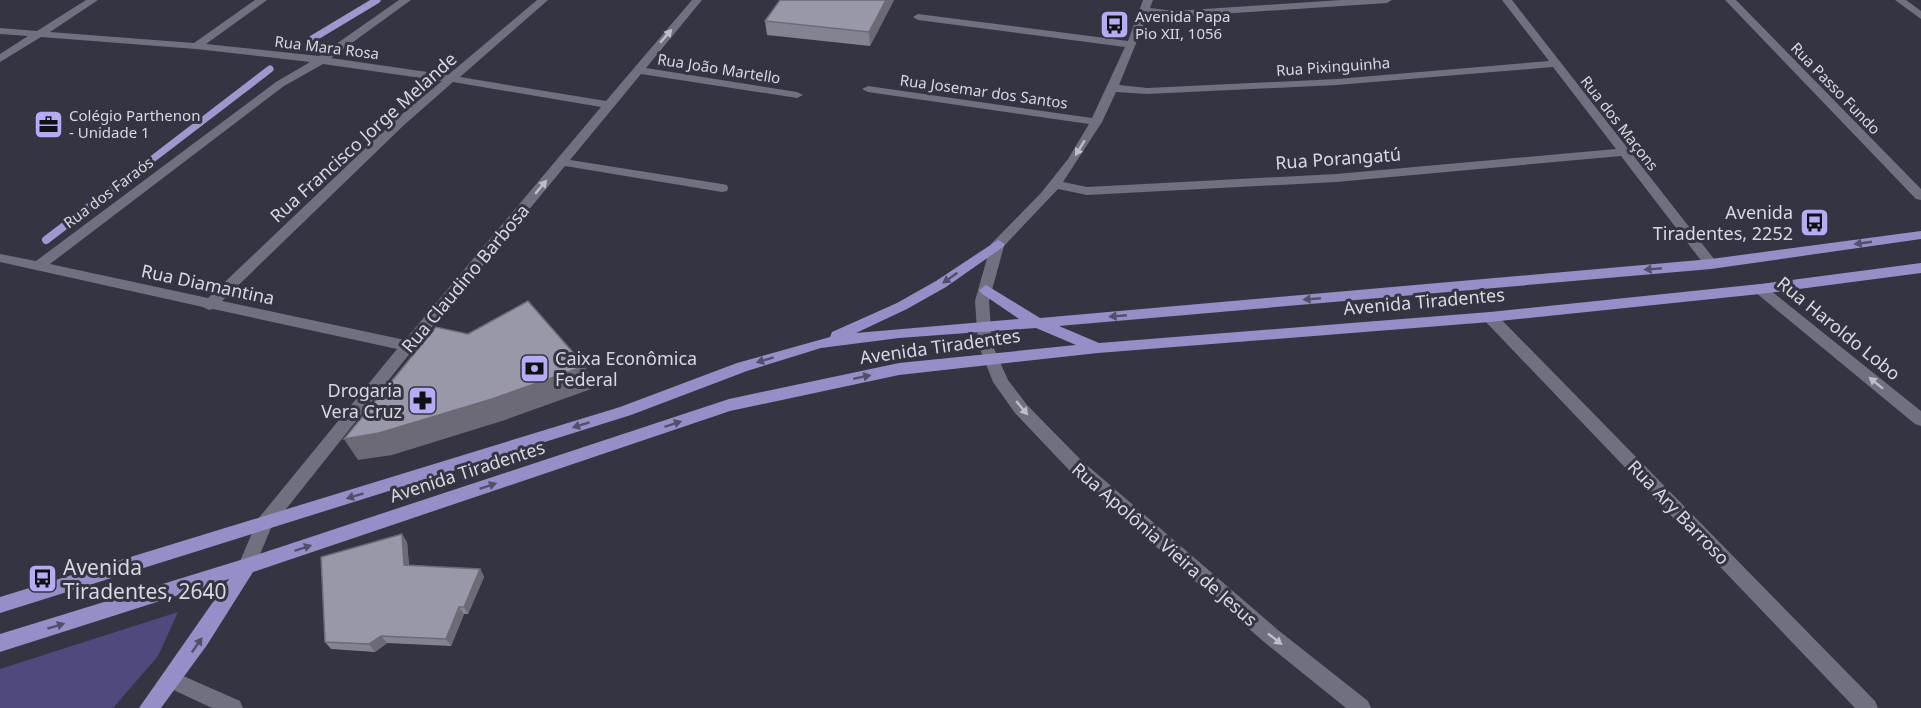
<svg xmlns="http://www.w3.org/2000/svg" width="1921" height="708" font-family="'Noto Sans',sans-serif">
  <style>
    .green { fill: #50497e }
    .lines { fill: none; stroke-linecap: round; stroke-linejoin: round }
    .stream-far1 { stroke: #9e98ce; stroke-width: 7 }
    .stream { stroke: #9e98ce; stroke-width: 8 }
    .minor { fill: #717080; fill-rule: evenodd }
    .major { fill: #948fc6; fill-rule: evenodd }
    .wall { fill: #848391 }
    .shaded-wall { fill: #6b6a76 }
    .building { fill: #9998a9; stroke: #6b6a76; stroke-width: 1.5 }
    .oneway { fill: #bebec9 }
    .oneway2 { fill: #524f6a }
    .labels { text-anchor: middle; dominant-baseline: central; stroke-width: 6; stroke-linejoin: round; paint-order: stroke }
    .far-poi-label { font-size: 15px; fill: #d8d8e1; stroke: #353442; text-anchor: start }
    .far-street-label { font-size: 15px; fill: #d8d8e1; stroke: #353442 }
    .street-label { font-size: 18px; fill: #d8d8e1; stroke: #353442 }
    .poi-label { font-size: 18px; fill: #d8d8e1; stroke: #353442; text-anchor: end }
    .near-poi-label { font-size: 21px; fill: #d8d8e1; stroke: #353442; text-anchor: start }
  </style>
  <rect width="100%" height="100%" fill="#353442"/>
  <!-- green -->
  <polygon class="green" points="178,612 158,656 113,708 0,708 0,669"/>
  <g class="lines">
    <!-- stream-far1 -->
    <g class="stream-far1">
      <polyline points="312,39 377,0"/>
      <polyline points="116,187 270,69"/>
    </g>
    <!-- stream -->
    <polyline class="stream" points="46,240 118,185"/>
    <!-- minor -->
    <g class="minor">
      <path d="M86 0H98L50 32 194 43 255 0H267L206 44 319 56 399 0H411L331 58 448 75 537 0H548L460 77 606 101 692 0H702L646 68 797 92 803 95 797 98 641 74 570 160 722 184 727 185 728 188 727 191 722 192 565 166 407 357 271 528 253 571 247 574 241 571 238 566 258 519 397 349 213 309 209 310 203 307 0 262V254L36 261 276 82 310 62 196 49 41 37 0 62V54L28 36 0 34V28L37 31ZM323 64 442 81 395 120 208 298 50 264 284 86ZM453 82 601 107 405 340 222 301 403 126Z"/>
      <path d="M1143 0H1153L1150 8 1175 11 1341 0H1392L1387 3 1175 17 1148 14 1119 85 1147 88 1337 79 1549 61 1502 0H1512L1718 264 1716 267H1706L1621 156 1336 182 1087 195 1058 189 1004 246 989 301 992 344 1008 380 1027 405 1081 460 1278 630 1368 701 1371 708H1346L1264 642 1069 470 1015 413 993 382 978 344 975 301 991 244 1041 193 1068 159 1089 124 868 92 862 89 868 86 1092 118 1125 47 918 20 913 17 918 14 1128 41ZM1553 67 1616 149 1336 174 1087 187 1063 182 1102 122 1116 92 1147 94 1337 85Z"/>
      <polygon points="1725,0 1736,0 1921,189 1921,200 1916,199"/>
      <polygon points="1895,0 1906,0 1921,11 1921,19"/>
      <polygon points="1760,284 1765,286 1921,411 1921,426 1915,424 1755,292 1753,289"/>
      <polygon points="1490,312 1495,313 1875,701 1878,708 1855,708 1485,321 1483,317"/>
      <polygon points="172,671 240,701 243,708 212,708 165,686 162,680 165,674"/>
    </g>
    <!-- major -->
    <polygon class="major" points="1921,231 1921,239 1711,269 1059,326 1099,343 1490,312 1760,284 1921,263 1921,273 1760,294 1490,322 1098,353 899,375 730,411 253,572 207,645 161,708 139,708 229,579 0,652 0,634 247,558 729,399 899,363 1076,345 1036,328 899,338 821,348 747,371 631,415 0,613 0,597 620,407 737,363 830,337 832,332 897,303 936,281 998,240 1005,244 1003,247 946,287 907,309 856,333 1019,319 981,293 979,290 986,285 1040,318 1711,259"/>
  </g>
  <!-- wall -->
  <g class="wall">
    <polygon points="894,0 870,46 767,35 765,21"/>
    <polygon points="407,542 409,565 480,569 484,577 468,614 464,614 451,646 387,643 375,652 331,649 325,642"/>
  </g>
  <!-- shaded-wall -->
  <g class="shaded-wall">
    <polygon points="886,0 894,0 870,46 869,32"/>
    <polygon points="585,366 594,388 502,421 392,455 358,460 344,439"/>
    <polygon points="402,534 407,542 409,573 404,565"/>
    <polygon points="480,569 484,577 468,614 464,607"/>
    <polygon points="459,607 464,614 451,646 446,639"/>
    <polygon points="381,636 387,643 375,652 369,644"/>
  </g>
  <!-- building -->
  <g class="building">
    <polygon points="780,0 886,0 869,32 765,21"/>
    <polygon points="528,301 585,366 492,399 379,433 344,439 436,327 468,334"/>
    <polygon points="402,534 404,565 480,569 464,607 459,607 446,639 381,636 369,644 325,642 321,557"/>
  </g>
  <!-- one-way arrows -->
  <defs><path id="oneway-solid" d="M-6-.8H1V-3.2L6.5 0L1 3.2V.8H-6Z" transform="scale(1.5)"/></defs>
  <g class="oneway">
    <use href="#oneway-solid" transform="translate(666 36) rotate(-49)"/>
    <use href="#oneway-solid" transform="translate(1080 148) rotate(121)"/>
    <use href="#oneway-solid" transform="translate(541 187) rotate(-50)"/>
    <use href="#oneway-solid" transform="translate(1876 383) rotate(-141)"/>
    <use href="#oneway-solid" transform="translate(1022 408) rotate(50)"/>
    <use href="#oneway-solid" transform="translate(1275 639) rotate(38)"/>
  </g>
  <g class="oneway2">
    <use href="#oneway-solid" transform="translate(1863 243) rotate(172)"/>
    <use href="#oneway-solid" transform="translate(1653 269) rotate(175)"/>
    <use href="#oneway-solid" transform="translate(950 278) rotate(145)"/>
    <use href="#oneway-solid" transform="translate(1312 299) rotate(175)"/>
    <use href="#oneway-solid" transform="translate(1118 316) rotate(175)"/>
    <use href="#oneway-solid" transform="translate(765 360) rotate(163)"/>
    <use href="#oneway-solid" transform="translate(862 377) rotate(-12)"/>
    <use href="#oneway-solid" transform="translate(673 424) rotate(-18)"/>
    <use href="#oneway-solid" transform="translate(581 425) rotate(163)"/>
    <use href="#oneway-solid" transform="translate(488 486) rotate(-18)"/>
    <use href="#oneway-solid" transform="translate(355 496) rotate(163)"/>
    <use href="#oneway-solid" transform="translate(303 548) rotate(-18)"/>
    <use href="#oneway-solid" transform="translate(56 626) rotate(-17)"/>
    <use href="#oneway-solid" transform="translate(197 645) rotate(-55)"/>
  </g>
  <!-- icons -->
  <defs>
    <symbol id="bus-square" viewBox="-11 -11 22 22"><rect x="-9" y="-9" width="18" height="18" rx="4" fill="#b4acf9" stroke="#353442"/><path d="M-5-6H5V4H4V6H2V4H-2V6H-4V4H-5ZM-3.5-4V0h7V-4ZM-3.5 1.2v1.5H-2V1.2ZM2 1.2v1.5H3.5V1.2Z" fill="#111"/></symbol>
    <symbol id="office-square" viewBox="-11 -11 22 22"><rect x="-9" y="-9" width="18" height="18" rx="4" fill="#b4acf9" stroke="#353442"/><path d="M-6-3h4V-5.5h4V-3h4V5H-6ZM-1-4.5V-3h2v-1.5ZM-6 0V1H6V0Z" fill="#111"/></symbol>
    <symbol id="bank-square" viewBox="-11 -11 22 22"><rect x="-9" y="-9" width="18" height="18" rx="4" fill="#b4acf9" stroke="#353442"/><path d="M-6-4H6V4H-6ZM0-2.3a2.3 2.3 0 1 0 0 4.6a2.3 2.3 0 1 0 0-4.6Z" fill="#111"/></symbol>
    <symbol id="pharmacy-square" viewBox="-11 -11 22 22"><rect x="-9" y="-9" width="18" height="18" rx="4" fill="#b4acf9" stroke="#353442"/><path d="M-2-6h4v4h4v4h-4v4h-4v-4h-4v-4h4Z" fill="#111"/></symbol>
  </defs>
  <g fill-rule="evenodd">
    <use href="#bus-square" x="1098" y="8" width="33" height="33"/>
    <use href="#office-square" x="32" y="108" width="33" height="33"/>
    <use href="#bus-square" x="1798" y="206" width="33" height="33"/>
    <use href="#bank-square" x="518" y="352" width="33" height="33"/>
    <use href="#pharmacy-square" x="406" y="384" width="33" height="33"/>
    <use href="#bus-square" x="26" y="562" width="33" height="33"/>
  </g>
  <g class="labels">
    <!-- far-poi labels -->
    <g class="far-poi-label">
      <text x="1135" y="16">Avenida Papa<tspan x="1135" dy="17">Pio XII, 1056</tspan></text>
      <text x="69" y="115">Colégio Parthenon<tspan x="69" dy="17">- Unidade 1</tspan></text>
    </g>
    <!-- far-street labels -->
    <g class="far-street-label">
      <text transform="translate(327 47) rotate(7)">Rua Mara Rosa</text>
      <text transform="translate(1333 66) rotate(-4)">Rua Pixinguinha</text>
      <text transform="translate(719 68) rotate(9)">Rua João Martello</text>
      <text transform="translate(1836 88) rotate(46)">Rua Passo Fundo</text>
      <text transform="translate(984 91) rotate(8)">Rua Josemar dos Santos</text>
      <text transform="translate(1620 123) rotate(52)">Rua dos Maçons</text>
      <text transform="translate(108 192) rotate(-37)">Rua dos Faraós</text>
    </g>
    <!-- street labels -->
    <g class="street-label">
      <text transform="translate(363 137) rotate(-42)">Rua Francisco Jorge Melande</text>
      <text transform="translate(1338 158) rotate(-4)">Rua Porangatú</text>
      <text transform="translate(465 278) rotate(-50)">Rua Claudino Barbosa</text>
      <text transform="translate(208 284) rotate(12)">Rua Diamantina</text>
      <text transform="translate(1424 301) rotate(-5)">Avenida Tiradentes</text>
      <text transform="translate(1839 328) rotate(39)">Rua Haroldo Lobo</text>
      <text transform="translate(940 346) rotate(-8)">Avenida Tiradentes</text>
      <text transform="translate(467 471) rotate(-18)">Avenida Tiradentes</text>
      <text transform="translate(1679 512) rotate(46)">Rua Ary Barroso</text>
      <text transform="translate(1165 544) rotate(41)">Rua Apolônia Vieira de Jesus</text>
    </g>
    <!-- poi labels -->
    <g class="poi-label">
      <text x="1793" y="212">Avenida<tspan x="1793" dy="21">Tiradentes, 2252</tspan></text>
      <text x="555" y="358" text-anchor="start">Caixa Econômica<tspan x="555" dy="21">Federal</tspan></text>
      <text x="402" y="390">Drogaria<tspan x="402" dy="21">Vera Cruz</tspan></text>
    </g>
    <!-- near-poi labels -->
    <g class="near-poi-label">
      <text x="63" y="567">Avenida<tspan x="63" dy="24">Tiradentes, 2640</tspan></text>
    </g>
  </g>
</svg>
